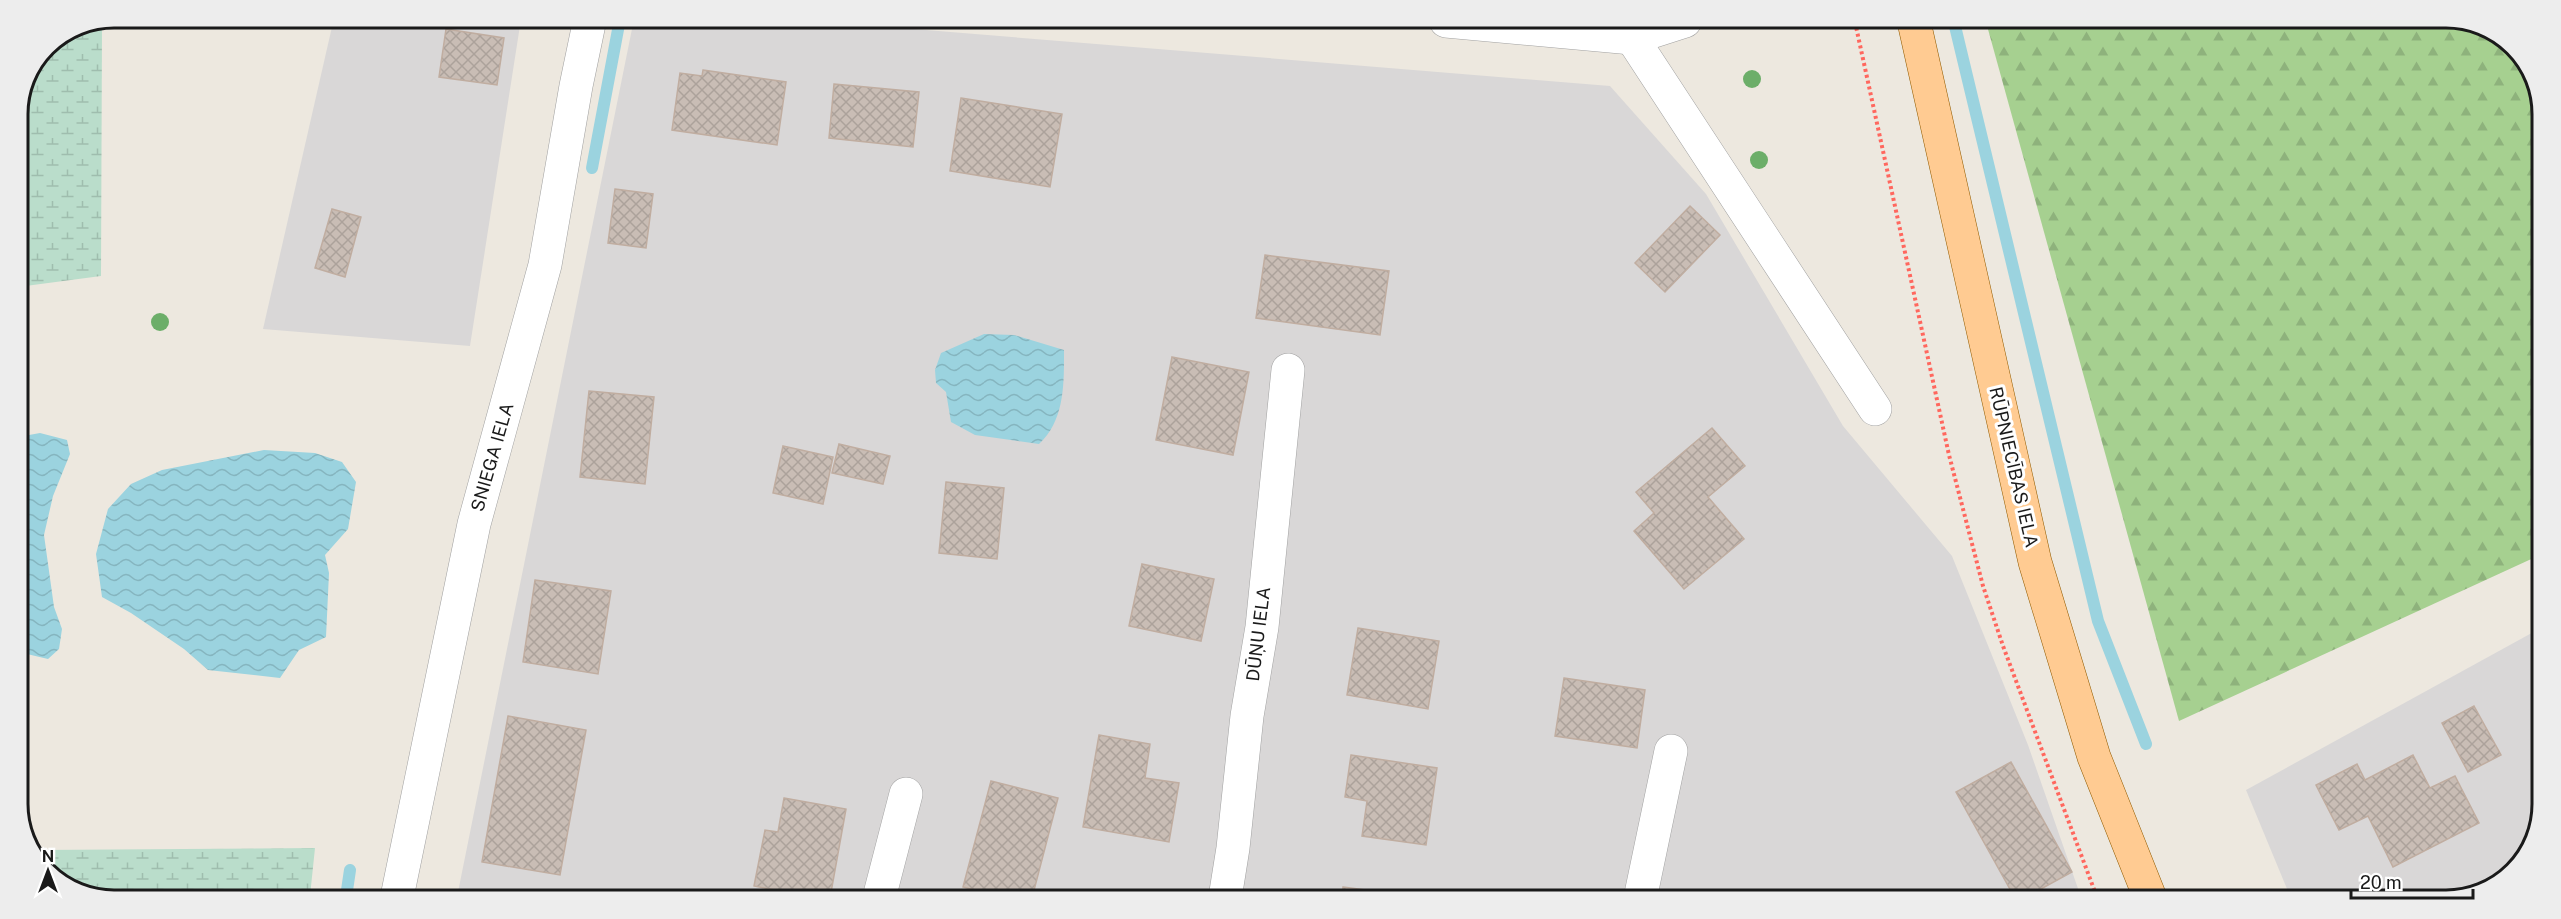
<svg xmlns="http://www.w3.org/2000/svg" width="2561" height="919" font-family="'Public Sans',sans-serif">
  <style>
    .residential { fill: #d9d7d7 }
    .forest { fill: url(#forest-firs) }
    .wetland { fill: url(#wetland-marsh) }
    .water { fill: url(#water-waves) }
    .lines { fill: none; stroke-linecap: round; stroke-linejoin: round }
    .stream { stroke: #9bd3df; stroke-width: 12 }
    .building { fill: url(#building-cross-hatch); stroke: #c0ada0; stroke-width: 1.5 }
    .minor-casing { stroke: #a1a1a1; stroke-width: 34 }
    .primary-casing { stroke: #915b00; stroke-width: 34 }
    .path { stroke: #ff675e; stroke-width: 4; stroke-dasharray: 3 3; stroke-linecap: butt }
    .minor { stroke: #fff; stroke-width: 33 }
    .primary { stroke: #ffcb92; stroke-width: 33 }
    .tree { fill: #6cae69 }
    .labels { text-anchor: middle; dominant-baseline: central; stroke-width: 6; stroke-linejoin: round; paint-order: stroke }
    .street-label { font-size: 18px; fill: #1a1a1a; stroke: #fff }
    .rim { fill: none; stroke: #1a1a1a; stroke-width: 3 }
  </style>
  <defs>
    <pattern id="forest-firs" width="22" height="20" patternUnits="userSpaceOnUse" patternTransform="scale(1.5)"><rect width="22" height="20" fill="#a6d090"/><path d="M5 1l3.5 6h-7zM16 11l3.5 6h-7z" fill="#8eb27c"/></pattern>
    <pattern id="wetland-marsh" width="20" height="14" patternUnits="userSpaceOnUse" patternTransform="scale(1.5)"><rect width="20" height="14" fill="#baddcb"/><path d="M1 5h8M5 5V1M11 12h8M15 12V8" fill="none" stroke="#9fbdae"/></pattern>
    <pattern id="water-waves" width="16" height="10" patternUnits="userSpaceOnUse" patternTransform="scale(1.5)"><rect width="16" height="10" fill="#9bd3df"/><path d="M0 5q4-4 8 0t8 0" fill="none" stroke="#85b5bf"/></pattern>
    <pattern id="building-cross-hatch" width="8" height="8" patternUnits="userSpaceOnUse" patternTransform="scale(1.5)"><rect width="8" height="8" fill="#c9bdb5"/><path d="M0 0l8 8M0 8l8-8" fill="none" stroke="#aca29b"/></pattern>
  </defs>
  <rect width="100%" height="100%" fill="#ede8df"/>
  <!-- residential -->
  <g class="residential">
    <polygon points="334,18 521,19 470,346 263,329"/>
    <polygon points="634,19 791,19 1610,86 1706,194 1843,426 1952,556 2028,745 2082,900 457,897"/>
    <polygon points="2539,629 2538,835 2505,881 2447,901 2292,901 2246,790"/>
  </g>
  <!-- forest -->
  <polygon class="forest" points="1986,22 2477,23 2523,56 2543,108 2540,555 2179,721"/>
  <!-- wetland -->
  <g class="wetland">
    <polygon points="102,23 101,276 18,287 18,109 47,46"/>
    <polygon points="31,845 39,850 315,848 310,896 84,896 38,863"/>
  </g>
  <!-- water -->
  <g class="water">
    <path d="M984 334 1014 335 1064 350C1064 383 1065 420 1039 444L975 435 951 422 946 392 936 383 935 370 941 353Z"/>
    <polygon points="40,433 67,440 70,454 53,496 44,535 54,607 62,629 59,649 48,659 27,654 18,656 18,437"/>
    <polygon points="264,450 315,453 342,462 356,482 348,529 325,555 329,573 326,637 299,650 280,678 208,670 184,649 131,613 102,597 96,554 108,509 131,484 162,470"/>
  </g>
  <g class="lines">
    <!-- stream -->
    <g class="stream">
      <polyline points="1954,22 2098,621 2146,744"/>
      <polyline points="592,168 620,19"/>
      <polyline points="346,897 350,870"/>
    </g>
  </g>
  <!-- building -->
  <g class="building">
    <polygon points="446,29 504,38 497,85 439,77"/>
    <polygon points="703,70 786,82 777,145 672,130 680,73 702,76"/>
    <polygon points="834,84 919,92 913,147 829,138"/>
    <polygon points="961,98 1062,114 1050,187 950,171"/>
    <polygon points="615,189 653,194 646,248 608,243"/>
    <polygon points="1690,206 1720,235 1665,292 1635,263"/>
    <polygon points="332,209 361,217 345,277 315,268"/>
    <polygon points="1265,255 1389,271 1380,335 1256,318"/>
    <polygon points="1172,357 1249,372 1233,455 1156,440"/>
    <polygon points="589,391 654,397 645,484 580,477"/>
    <polygon points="1712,428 1745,466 1708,497 1744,539 1684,589 1634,531 1654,513 1636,492"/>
    <polygon points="839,444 890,456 883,484 832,473"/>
    <polygon points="783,446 833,457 823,504 773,493"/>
    <polygon points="946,482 1004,488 997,559 939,553"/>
    <polygon points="1142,564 1214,579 1201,641 1129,626"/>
    <polygon points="535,580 611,591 598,674 523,662"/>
    <polygon points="1358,628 1439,641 1428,709 1347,695"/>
    <polygon points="1564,678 1645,690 1637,748 1555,736"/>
    <polygon points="2474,706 2501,755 2468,772 2442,723"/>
    <polygon points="508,716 586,730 560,875 482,862"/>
    <polygon points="1099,735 1150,744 1145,778 1179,783 1169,842 1083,827"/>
    <polygon points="1351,755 1437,768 1426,845 1362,836 1367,801 1345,797"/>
    <polygon points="2413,755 2430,788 2455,776 2479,823 2393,867 2368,816 2339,830 2316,785 2357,764 2365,780"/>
    <polygon points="2011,762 2072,872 2021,900 2016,900 1956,792"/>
    <polygon points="991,781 1058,798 1032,898 1006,898 963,887"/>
    <polygon points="784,798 846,809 830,898 817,898 754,886 765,830 778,832"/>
    <polygon points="1343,887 1403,895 1402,899 1342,899"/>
  </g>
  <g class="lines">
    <defs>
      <g id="minor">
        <polyline points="1446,21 1632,38 1685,21"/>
        <polyline points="1632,38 1875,409"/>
        <polyline points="397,897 474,524 545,265 576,86 590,19"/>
        <polyline points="879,898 906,794"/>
        <polyline points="1225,898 1233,848 1247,716 1262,627 1288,370"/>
        <polyline points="1640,899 1671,751"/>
      </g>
      <polyline id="primary" points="1914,22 2035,562 2094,757 2151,900"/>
    </defs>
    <!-- minor casing -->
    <use href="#minor" class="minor-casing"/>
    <!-- primary casing -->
    <use href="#primary" class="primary-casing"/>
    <!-- path -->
    <polyline class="path" points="1855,22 1949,455 1983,586 2003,646 2098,900"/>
    <!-- minor -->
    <use href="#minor" class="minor"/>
    <!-- primary -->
    <use href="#primary" class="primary"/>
  </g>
  <!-- trees -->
  <g class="tree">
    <circle cx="1752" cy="79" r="9"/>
    <circle cx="1759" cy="160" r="9"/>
    <circle cx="160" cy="322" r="9"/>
  </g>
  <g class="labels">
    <!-- street labels -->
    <g class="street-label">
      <text transform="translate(492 457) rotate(-74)">SNIEGA IELA</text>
      <text transform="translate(2014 467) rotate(77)">RŪPNIECĪBAS IELA</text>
      <text transform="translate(1258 634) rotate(-83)">DŪŅU IELA</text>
    </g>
  </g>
  <!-- crop -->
  <path d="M0 0H2561V919H0ZM114 28H2446A86 86 0 0 1 2532 114V804A86 86 0 0 1 2446 890H114A86 86 0 0 1 28 804V114A86 86 0 0 1 114 28Z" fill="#ededed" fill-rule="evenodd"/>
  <path class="rim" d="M114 28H2446A86 86 0 0 1 2532 114V804A86 86 0 0 1 2446 890H114A86 86 0 0 1 28 804V114A86 86 0 0 1 114 28Z"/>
  <!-- north arrow -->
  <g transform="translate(48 871)" stroke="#ffffff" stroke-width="4.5" paint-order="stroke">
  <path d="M0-4.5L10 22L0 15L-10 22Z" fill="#1a1a1a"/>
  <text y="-9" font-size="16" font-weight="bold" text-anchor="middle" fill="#1a1a1a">N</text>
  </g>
  <!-- scale -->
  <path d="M2351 889v9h122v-9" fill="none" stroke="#1a1a1a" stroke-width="3"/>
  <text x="2360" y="889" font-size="18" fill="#1a1a1a" stroke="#ffffff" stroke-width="4.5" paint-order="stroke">20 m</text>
</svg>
